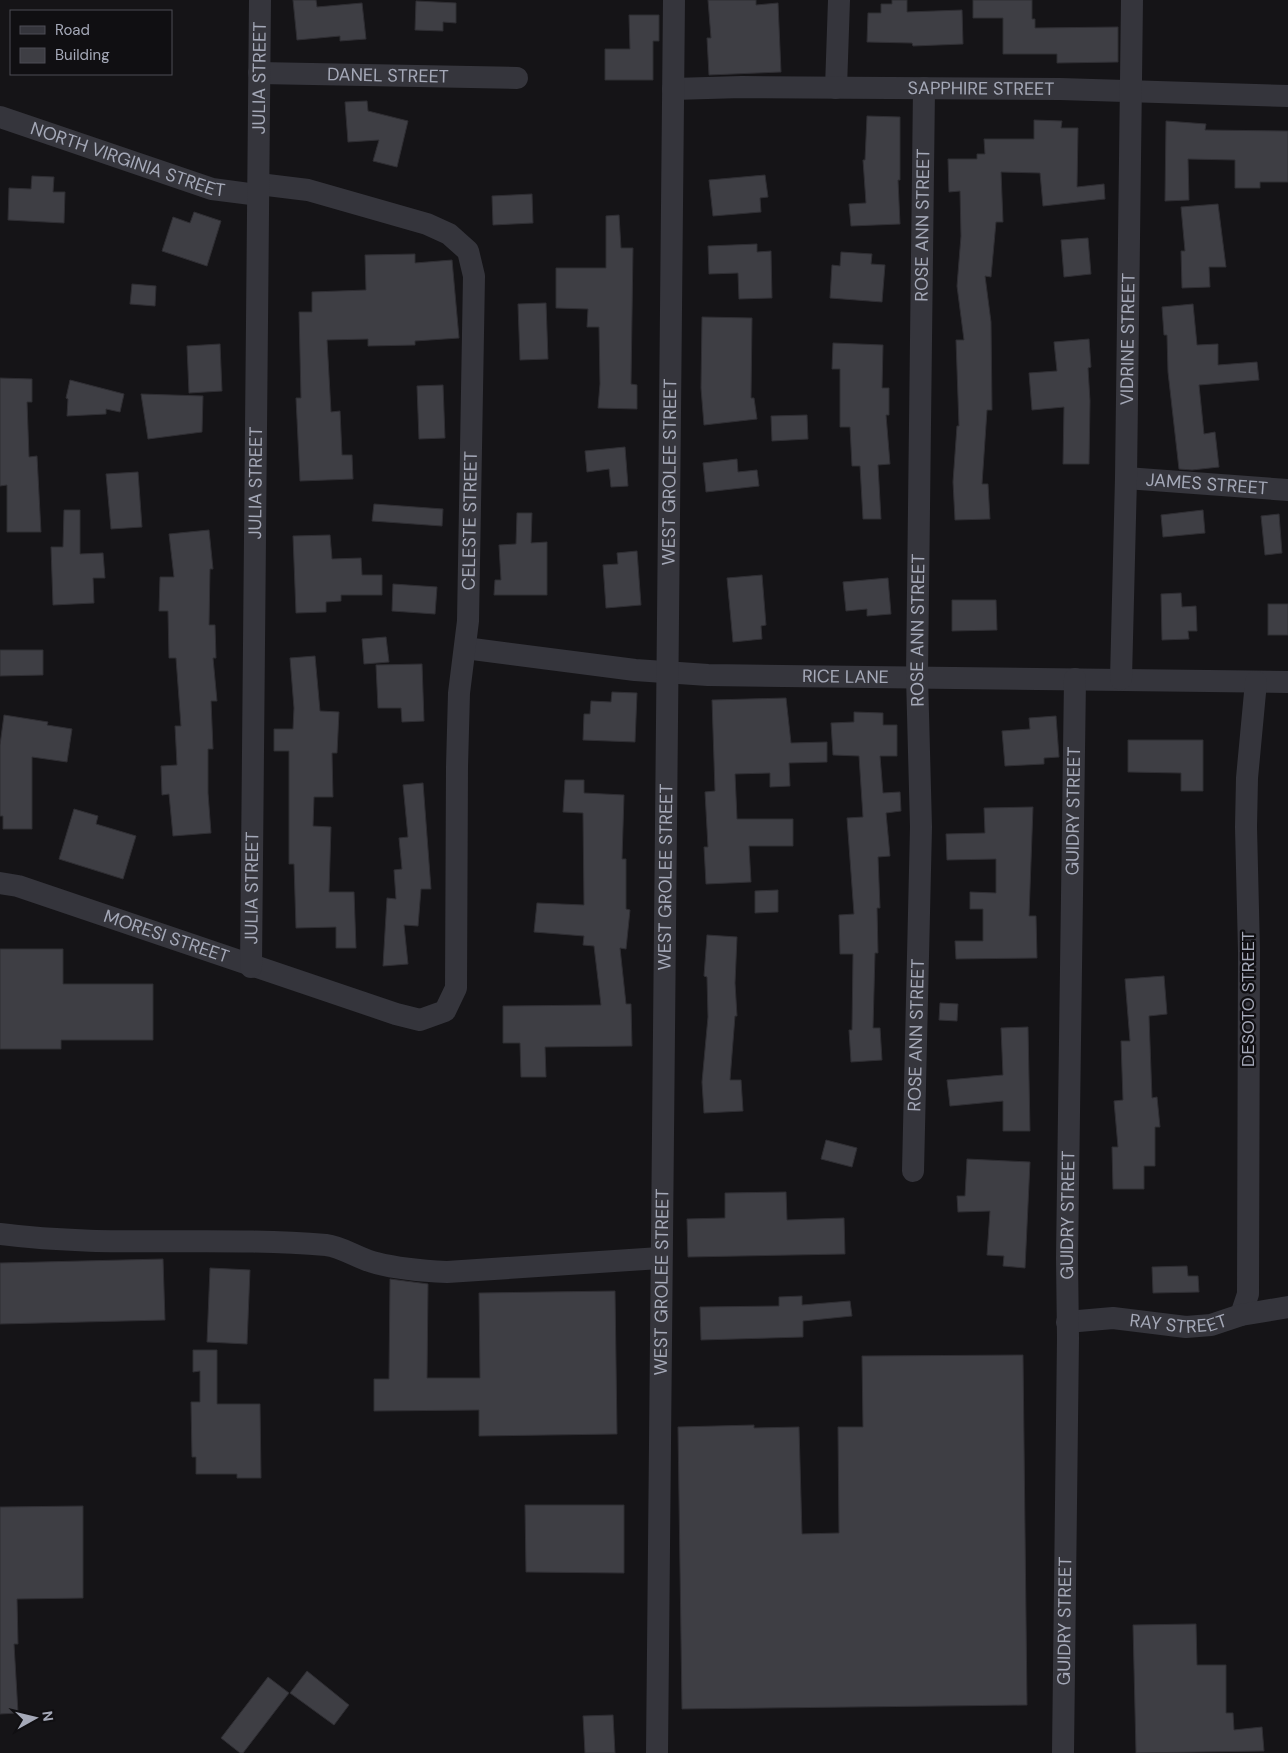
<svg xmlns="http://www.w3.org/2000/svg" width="1288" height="1753" font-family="'DM Sans',sans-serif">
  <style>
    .building { fill: #3e3e44; stroke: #2f2e33 }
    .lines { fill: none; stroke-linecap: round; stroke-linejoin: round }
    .street { stroke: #35353c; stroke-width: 22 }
    .labels { text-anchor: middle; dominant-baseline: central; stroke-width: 4.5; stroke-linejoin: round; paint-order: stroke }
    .street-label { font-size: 18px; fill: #a5a9b8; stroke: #100f12 }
  </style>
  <rect width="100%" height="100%" fill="#151417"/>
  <!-- building -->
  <g class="building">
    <polygon points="293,0 316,0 317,7 362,3 366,39 340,41 340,36 297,40"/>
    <polygon points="708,0 756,0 756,5 778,3 781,72 709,75 707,38 711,38"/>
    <polygon points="892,0 907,0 907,12 962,10 963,44 913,46 912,43 867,42 868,13 881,13 881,4 892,4"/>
    <polygon points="973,0 1032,0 1032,19 1035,19 1035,28 1118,27 1118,62 1057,63 1057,54 1003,54 1003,18 973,18"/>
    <polygon points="416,1 456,3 456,23 443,22 443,31 415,30"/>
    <polygon points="629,15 659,15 659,41 653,41 653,80 605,80 605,49 630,49"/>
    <polygon points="367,101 368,111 408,121 397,167 373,161 379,140 348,142 345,102"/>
    <polygon points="867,116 900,117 900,180 898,180 900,224 851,226 849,204 866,203 863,160 865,160"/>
    <polygon points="1034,120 1062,121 1061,128 1078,128 1077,187 1104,184 1105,199 1043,206 1040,173 1001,172 1003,222 996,222 991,277 985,276 991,322 992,410 987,410 982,484 988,484 990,519 955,520 953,482 957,426 959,426 956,340 964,340 957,286 961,236 960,191 949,192 948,159 977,159 977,154 985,154 984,139 1034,139"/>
    <polygon points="1166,121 1206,124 1205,130 1288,131 1288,182 1260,182 1260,188 1235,188 1235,160 1188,159 1189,200 1165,201"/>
    <polygon points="765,175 768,197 760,198 761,212 713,216 709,180"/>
    <polygon points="32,176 54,177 53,192 65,192 64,223 8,220 9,188 31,189"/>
    <polygon points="532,194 533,223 493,225 492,196"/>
    <polygon points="1218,204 1226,267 1209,267 1210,287 1182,288 1181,251 1185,251 1181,207"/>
    <polygon points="194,212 221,221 207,266 162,251 173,217 190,223"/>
    <polygon points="619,215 621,248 633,248 631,384 637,385 637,409 598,408 600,384 599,327 587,327 588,309 556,308 556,268 606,268 606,216"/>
    <polygon points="1088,238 1091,274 1064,277 1061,240"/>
    <polygon points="757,244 757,252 771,251 772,298 739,299 738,273 709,274 708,246"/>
    <polygon points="841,252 872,254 871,264 885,265 882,302 830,298 832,265 840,266"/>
    <polygon points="415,254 415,263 452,260 459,338 415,341 415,345 368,346 368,339 327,340 331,412 340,411 342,455 352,455 353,479 300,481 296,398 301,398 299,312 312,312 312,292 366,290 365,255"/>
    <polygon points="132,284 156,286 155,306 130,304"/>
    <polygon points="546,303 548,359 520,360 518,304"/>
    <polygon points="1193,304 1197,345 1218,344 1218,365 1257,362 1259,380 1199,385 1204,434 1215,432 1219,467 1192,470 1179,469 1168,372 1167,335 1164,335 1162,307"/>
    <polygon points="702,317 752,318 751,398 754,398 757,419 704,425 701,388"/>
    <polygon points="1089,339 1091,367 1088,368 1090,401 1089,464 1063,464 1064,407 1032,410 1029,373 1057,371 1054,342"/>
    <polygon points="833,343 883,345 882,388 889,388 889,415 886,415 890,464 878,465 881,519 863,519 860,466 852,466 850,427 840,427 840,369 832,369"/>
    <polygon points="220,344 222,391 189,393 187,346"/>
    <polygon points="0,378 32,379 32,402 27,402 29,457 37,456 41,532 7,532 7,485 0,486"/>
    <polygon points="70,380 124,394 120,412 106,409 106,414 67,416 68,399 66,398"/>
    <polygon points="443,385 445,438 419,439 417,386"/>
    <polygon points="141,394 203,396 202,432 148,439"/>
    <polygon points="807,415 808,439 772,441 771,416"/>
    <polygon points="625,447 628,486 611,487 609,469 587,472 585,451"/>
    <polygon points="737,459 738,472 757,470 759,486 706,492 703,463"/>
    <polygon points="138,472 142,527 111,529 106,474"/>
    <polygon points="374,504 443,509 442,526 372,521"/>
    <polygon points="64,510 80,510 80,554 103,553 105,578 93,578 94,603 53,605 51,547 63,547"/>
    <polygon points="1203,510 1205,533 1163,537 1161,515"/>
    <polygon points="517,513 532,513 531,543 547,542 547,595 494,595 495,580 501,580 499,545 516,544"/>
    <polygon points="1279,514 1282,553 1265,555 1261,516"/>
    <polygon points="209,530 213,569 210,569 209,625 215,625 216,658 213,658 217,701 211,701 213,749 208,749 208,793 211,833 173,836 169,794 162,795 161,766 177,765 175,726 181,726 176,658 169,658 168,611 159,611 160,577 174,577 169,534"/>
    <polygon points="330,535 332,559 361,558 362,575 382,575 382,595 341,595 341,601 326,602 326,612 296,613 293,536"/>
    <polygon points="637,551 641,605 606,608 603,565 618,564 617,553"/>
    <polygon points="762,575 766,625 761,626 762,639 733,642 727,578"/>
    <polygon points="888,578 891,614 867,616 867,609 846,611 843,582"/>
    <polygon points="393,584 437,587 435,614 392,611"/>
    <polygon points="1181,593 1182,607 1196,606 1197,631 1188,631 1189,639 1162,640 1161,594"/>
    <polygon points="952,600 996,600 997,630 952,631"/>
    <rect x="1268" y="604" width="20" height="31"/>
    <polygon points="386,637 389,662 364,664 362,639"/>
    <polygon points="0,650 43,650 43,675 0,676"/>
    <polygon points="315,656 320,711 339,712 337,753 332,753 333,797 314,797 313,826 331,827 329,892 354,892 356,948 336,948 336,927 296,928 294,864 289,864 289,751 274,751 274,729 293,729 294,708 290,658"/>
    <polygon points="422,664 424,721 402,722 401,708 378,708 376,665"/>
    <polygon points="612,692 637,693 635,742 583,740 584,714 590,714 591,701 611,702"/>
    <polygon points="786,698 791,743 827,742 827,762 789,763 790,786 770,787 770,773 735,774 737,819 793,819 793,846 749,846 751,882 706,884 704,847 708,847 705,792 715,791 712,700"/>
    <polygon points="854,712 883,713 883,725 897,725 897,756 880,756 883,793 900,792 901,811 886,813 890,856 878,857 880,908 877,908 878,953 875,953 873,1028 880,1028 882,1060 851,1062 849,1030 852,1030 853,954 840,954 839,915 854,914 847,818 863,817 859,756 833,755 831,723 854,722"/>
    <polygon points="4,715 48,722 47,725 72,729 67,762 32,757 32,829 3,829 3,816 0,816 0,745"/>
    <polygon points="1056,716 1059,757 1044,758 1044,764 1005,766 1002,731 1030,729 1029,718"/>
    <polygon points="1128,740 1203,740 1203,791 1181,791 1181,773 1128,772"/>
    <polygon points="565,780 584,780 584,793 624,795 622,859 626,859 626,909 630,910 626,949 620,948 626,1004 631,1004 632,1046 545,1047 546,1077 521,1077 520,1043 503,1043 503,1006 601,1005 594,946 583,945 584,936 534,932 537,903 584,905 583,813 563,812"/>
    <polygon points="423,783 431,889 421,889 418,926 404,925 408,964 383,966 387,898 396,899 394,870 402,869 399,838 408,837 403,785"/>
    <polygon points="1033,807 1029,916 1036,916 1037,958 956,959 955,941 983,941 983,909 970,909 970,892 996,893 996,859 947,860 946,834 985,833 984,808"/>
    <polygon points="74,809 98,816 96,824 136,836 123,879 59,859"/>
    <polygon points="778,890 778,912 755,913 755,891"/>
    <polygon points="707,935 737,937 735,983 737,1016 735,1016 730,1080 741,1080 743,1111 704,1113 702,1082 708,1017 707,977 704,976"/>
    <polygon points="0,949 63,949 63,984 153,984 153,1040 61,1040 61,1049 0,1049"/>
    <polygon points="1164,976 1167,1014 1149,1016 1152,1098 1157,1097 1160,1127 1155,1127 1155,1166 1144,1166 1144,1189 1113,1189 1112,1147 1118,1147 1114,1101 1123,1100 1121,1041 1130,1041 1125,979"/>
    <polygon points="940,1003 958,1004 957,1021 939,1020"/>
    <polygon points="1028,1027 1030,1131 1003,1131 1003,1101 950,1106 947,1080 1003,1075 1001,1028"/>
    <polygon points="826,1140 857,1148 852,1167 821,1159"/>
    <polygon points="967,1159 1030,1162 1025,1268 1003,1266 1004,1256 987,1255 990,1211 958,1212 957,1196 965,1196"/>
    <polygon points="786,1192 787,1220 844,1218 845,1254 688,1257 687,1219 725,1218 725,1193"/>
    <polygon points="163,1259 165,1320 0,1324 0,1263"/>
    <polygon points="1187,1266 1188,1276 1198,1276 1199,1292 1153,1293 1152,1267"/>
    <polygon points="210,1268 250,1270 247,1344 207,1342"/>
    <polygon points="390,1279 428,1284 427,1378 480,1378 479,1293 615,1291 617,1434 479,1436 479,1410 374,1411 374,1379 389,1379"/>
    <polygon points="802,1296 802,1305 850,1301 852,1316 803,1321 803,1337 701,1340 700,1307 779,1306 779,1297"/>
    <polygon points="193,1350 217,1350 217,1404 260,1404 261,1478 237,1478 237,1474 196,1474 196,1457 192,1457 191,1402 200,1402 200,1371 193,1372"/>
    <polygon points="1023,1355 1027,1705 682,1709 678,1427 754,1425 754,1428 799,1427 802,1534 839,1533 838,1427 863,1427 862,1356"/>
    <polygon points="525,1505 624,1505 624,1573 526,1572"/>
    <polygon points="83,1506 83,1598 17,1599 18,1644 14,1644 18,1713 0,1714 0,1507"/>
    <polygon points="1196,1624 1197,1665 1226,1665 1226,1713 1233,1713 1234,1730 1262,1727 1264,1751 1136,1753 1133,1625"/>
    <polygon points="307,1671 349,1705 334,1725 290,1693"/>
    <polygon points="268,1677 289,1693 243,1753 240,1753 221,1738"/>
    <polygon points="613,1715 615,1753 585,1753 583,1716"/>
  </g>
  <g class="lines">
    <!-- street -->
    <g class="street">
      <path id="s1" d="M259 73 517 78"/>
      <polyline points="836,88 839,0"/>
      <path id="s2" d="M673 89 742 87 1060 89 1288 96"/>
      <path id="s3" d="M0 117 212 189 258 195"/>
      <path id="s4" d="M1126 478 1288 490"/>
      <path id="s5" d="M465 648 635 670 708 675 1288 682"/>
      <path id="s6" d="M1121 679 1126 478 1132 0"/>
      <path id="s7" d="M0 883 18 886 396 1014 420 1020 445 1011 456 988 457 767 459 693 468 621 474 276 468 251 449 234 427 224 308 190 259 184"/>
      <path id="s8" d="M251 967 260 0"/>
      <path id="s9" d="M913 1171 921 827 917 676 924 88"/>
      <path d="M0 1234C108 1248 217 1236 326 1245 343 1247 359 1259 376 1263 399 1269 423 1271 447 1272L660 1258"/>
      <polyline points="1241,1315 1248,1294 1249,951 1246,827 1247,778 1256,682"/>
      <path id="s10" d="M1067 1322 1113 1318 1186 1327 1211 1325 1241 1315 1288 1307"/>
      <path id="s11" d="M657 1753 674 0"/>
      <path id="s12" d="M1063 1753 1068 1338 1067 1258 1075 679"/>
    </g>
  </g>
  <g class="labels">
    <!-- street labels -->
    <g class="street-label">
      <text stroke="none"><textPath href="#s1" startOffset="129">DANEL STREET</textPath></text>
      <text stroke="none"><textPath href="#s8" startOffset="889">JULIA STREET</textPath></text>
      <text stroke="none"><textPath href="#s2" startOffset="308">SAPPHIRE STREET</textPath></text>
      <text stroke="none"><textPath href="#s3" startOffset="135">NORTH VIRGINIA STREET</textPath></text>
      <text stroke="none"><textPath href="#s9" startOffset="946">ROSE ANN STREET</textPath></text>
      <text stroke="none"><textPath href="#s6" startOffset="340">VIDRINE STREET</textPath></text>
      <text stroke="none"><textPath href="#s11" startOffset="1281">WEST GROLEE STREET</textPath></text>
      <text stroke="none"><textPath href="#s8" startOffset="484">JULIA STREET</textPath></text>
      <text stroke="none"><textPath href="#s4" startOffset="81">JAMES STREET</textPath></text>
      <text stroke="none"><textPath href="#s7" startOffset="962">CELESTE STREET</textPath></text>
      <text stroke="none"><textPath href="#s9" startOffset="541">ROSE ANN STREET</textPath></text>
      <text stroke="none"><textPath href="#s5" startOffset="382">RICE LANE</textPath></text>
      <text stroke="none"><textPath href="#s12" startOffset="942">GUIDRY STREET</textPath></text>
      <text stroke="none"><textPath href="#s11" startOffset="876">WEST GROLEE STREET</textPath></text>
      <text stroke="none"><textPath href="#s8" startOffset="79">JULIA STREET</textPath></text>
      <text stroke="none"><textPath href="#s7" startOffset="175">MORESI STREET</textPath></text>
      <text transform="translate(1248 999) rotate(-90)">DESOTO STREET</text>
      <text stroke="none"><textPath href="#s9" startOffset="136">ROSE ANN STREET</textPath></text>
      <text stroke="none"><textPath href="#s12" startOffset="538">GUIDRY STREET</textPath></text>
      <text stroke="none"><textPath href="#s11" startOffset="471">WEST GROLEE STREET</textPath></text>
      <text stroke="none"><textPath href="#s10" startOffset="112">RAY STREET</textPath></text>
      <text stroke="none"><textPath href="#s12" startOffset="132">GUIDRY STREET</textPath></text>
    </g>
  </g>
  <!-- legend -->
  <rect x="10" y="10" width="162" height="65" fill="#100f12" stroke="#4c4d54"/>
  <rect x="20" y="26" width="25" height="8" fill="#35353c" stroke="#4c4d54"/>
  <text x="55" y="35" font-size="15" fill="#a5a9b8">Road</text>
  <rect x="20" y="48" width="25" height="15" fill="#3e3e44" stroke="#4c4d54"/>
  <text x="55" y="60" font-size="15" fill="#a5a9b8">Building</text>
  <!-- north arrow -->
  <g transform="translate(35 1718) rotate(82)" stroke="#100f12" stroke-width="4" paint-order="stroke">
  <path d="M0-4L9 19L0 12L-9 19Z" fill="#a5a9b8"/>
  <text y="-8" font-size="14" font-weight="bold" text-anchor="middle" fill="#a5a9b8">N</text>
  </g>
</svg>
